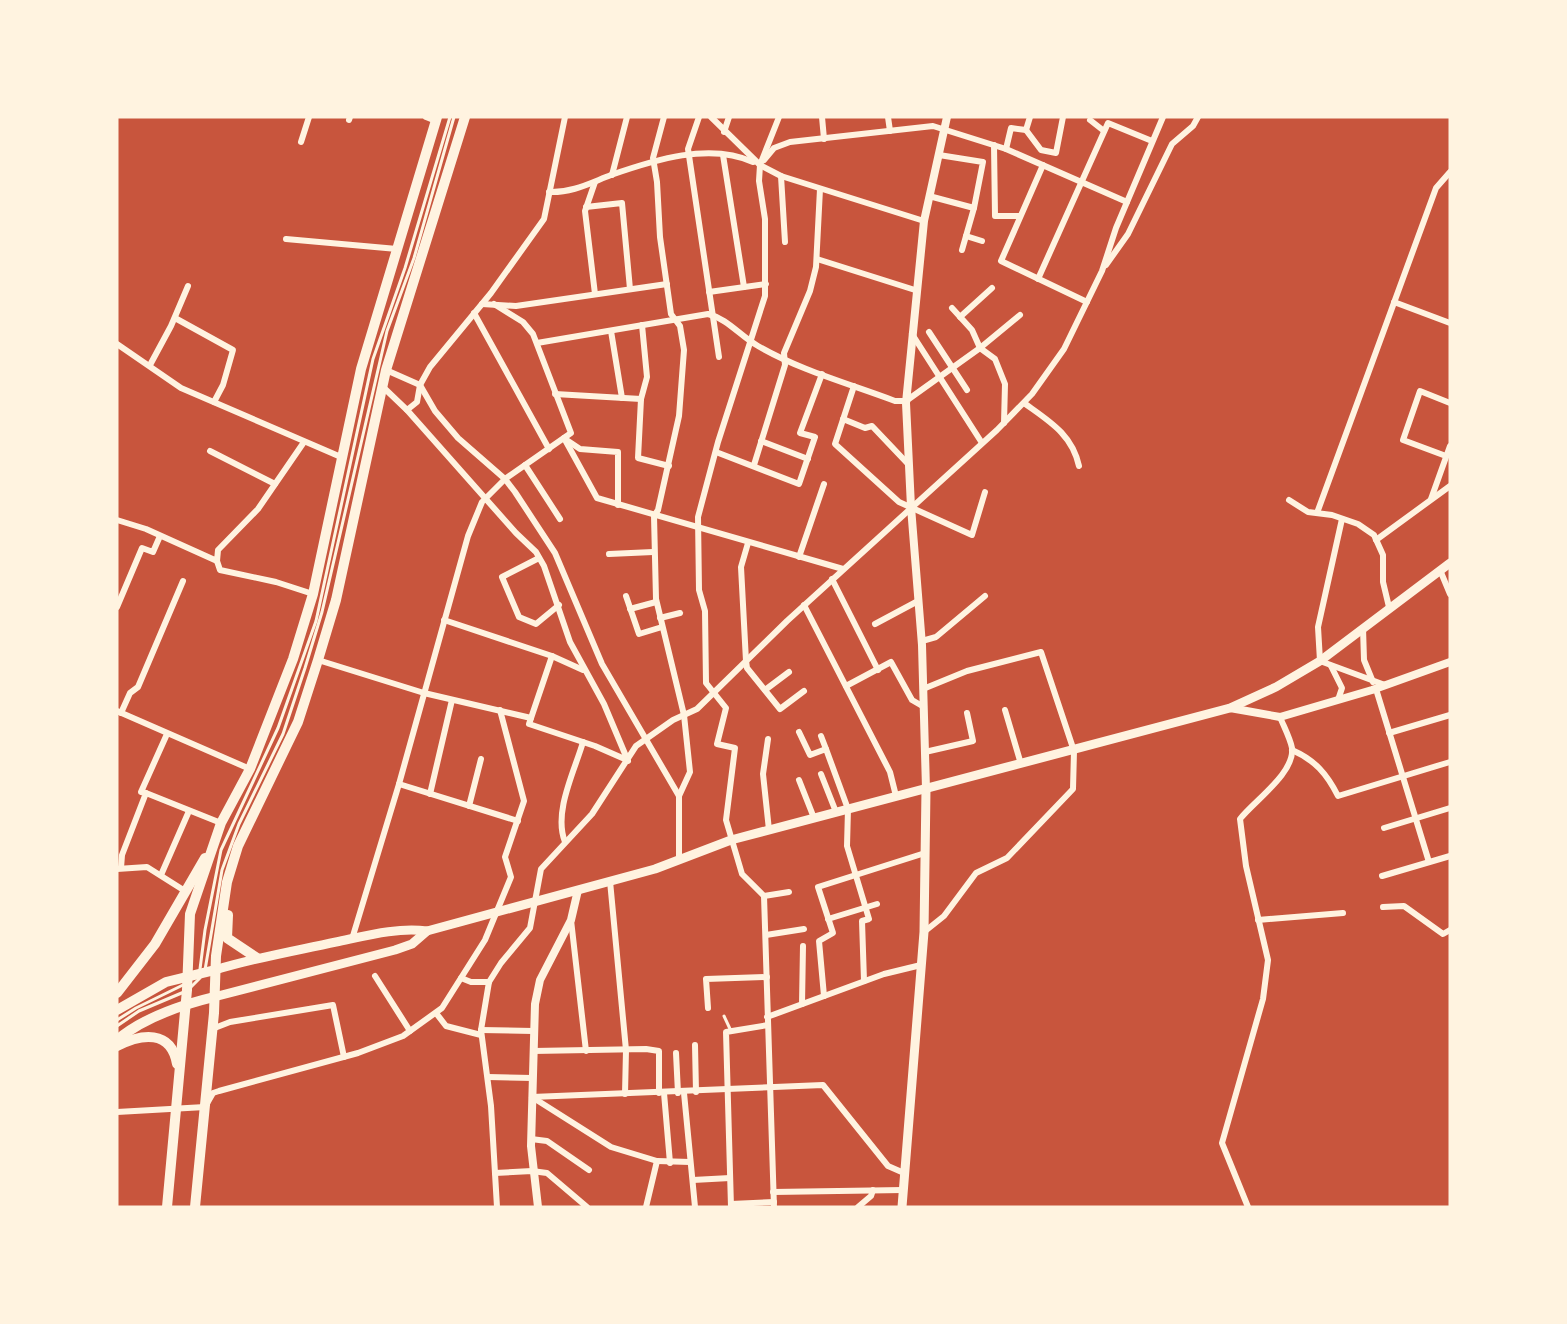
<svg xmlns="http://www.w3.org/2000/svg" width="1567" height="1324" font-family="Spectral,serif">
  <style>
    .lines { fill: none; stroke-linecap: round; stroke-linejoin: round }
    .service { stroke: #fff3e0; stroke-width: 3 }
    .minor { stroke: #fff3e0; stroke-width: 6 }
    .tertiary { stroke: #fff3e0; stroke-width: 8 }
    .secondary { stroke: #fff3e0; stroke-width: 9 }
    .primary { stroke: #fff3e0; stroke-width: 10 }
  </style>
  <rect width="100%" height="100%" fill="#c8553d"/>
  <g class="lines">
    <!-- service -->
    <g class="service">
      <polyline points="200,969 205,930 221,850 278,728 316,621 373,359 405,268 450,117"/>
      <polyline points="205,970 222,870 239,824 283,734 305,668 322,612 387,331 414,258 454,117"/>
      <polyline points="190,988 200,978"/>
      <polyline points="724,1016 731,1031"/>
      <polyline points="117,1020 136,1008 185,984"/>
      <polyline points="117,1026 139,1011 184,992"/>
    </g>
    <!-- minor -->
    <g class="minor">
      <polyline points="426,117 436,121"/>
      <polyline points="664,117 653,158 657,182 660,237 671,314 680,326 684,350 679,416 658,510 654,516 656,599 684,715 690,772 679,796"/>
      <polyline points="699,117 688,149 719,357"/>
      <polyline points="711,117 760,165 781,176 924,221"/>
      <polyline points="822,117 824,139"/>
      <polyline points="888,117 890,131"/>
      <polyline points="349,120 350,117"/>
      <polyline points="1090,120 1104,131"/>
      <polyline points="1026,130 1041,150 1056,153 1063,117"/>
      <polyline points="724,132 729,117"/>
      <polyline points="301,142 309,117"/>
      <polyline points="994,145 995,216 1019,216"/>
      <polyline points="1006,149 1011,128 1026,130 1030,117"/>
      <polyline points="723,155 744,287"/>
      <polyline points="764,160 774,148 790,142 933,126 1006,149 1127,202"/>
      <polyline points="1043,165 1001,261 1087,302"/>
      <polyline points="612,175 627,117"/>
      <polyline points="781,176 785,242"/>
      <polyline points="595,182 585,211 595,294"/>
      <path d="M549 192C572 193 590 183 611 175 654 160 710 142 753 162"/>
      <polyline points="929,196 974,208 983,162 939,155"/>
      <polyline points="586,207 622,203 630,289"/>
      <polyline points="966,236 982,241"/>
      <polyline points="286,239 397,249"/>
      <polyline points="962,250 974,208"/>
      <polyline points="817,259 915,290"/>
      <polyline points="1106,265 1128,234 1172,144 1193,126 1198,117"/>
      <polyline points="1038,279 1108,123 1152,141"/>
      <polyline points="709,292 766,284"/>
      <polyline points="1394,302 1450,323"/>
      <polyline points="482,304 516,306 667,284"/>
      <polyline points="952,308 972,330 980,348 995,359 1005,384 1004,423"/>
      <polyline points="474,313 549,449"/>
      <polyline points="960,317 992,288"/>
      <polyline points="175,318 233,350 223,385 214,402"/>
      <polyline points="642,325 647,377 641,399 638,458 669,466"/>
      <polyline points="611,331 622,398"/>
      <polyline points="929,332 967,390"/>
      <polyline points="912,334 982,443"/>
      <path d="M537 343 708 314C728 319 740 336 758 346 799 370 850 384 895 401H906L980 348 1020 315"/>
      <polyline points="117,344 181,388 341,457"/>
      <polyline points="150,365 171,326 188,286"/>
      <polyline points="386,370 420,385"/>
      <polyline points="420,385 435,411 458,438 505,479 515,492 555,553 602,664 679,796 679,860"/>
      <polyline points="854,386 835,444 899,502 972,535 985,492"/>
      <polyline points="383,387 407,410 516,533 536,552 544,566 570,642 604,704 628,761"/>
      <polyline points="555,394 641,399"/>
      <path d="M1024 403C1049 421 1072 434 1079 466"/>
      <polyline points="407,410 417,402 420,385 430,367 491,293 544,219 565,117"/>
      <polyline points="843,419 865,428 872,426 909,465"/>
      <polyline points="564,438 597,498 843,569"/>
      <polyline points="565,439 580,449 618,452 618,505"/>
      <polyline points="761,441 808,459"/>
      <polyline points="210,451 275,484"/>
      <polyline points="716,452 799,484 815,437 800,433 822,374"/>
      <polyline points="1446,456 1403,440 1420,391 1450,403"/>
      <polyline points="525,465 560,519"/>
      <polyline points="754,465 785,365 784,353 810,291 816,267 820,189"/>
      <polyline points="1431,499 1450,446"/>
      <polyline points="1289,500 1308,512 1332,515 1358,524 1374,535 1383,555 1383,582 1389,607"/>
      <polyline points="1317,513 1436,188 1450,172"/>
      <polyline points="1342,519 1318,627 1320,661 1385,685"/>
      <polyline points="117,520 146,529 217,561 218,550 258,509 304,442"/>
      <polyline points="1376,540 1450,486"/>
      <polyline points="748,543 741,567 746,661 747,668 780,709 804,691"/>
      <polyline points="609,554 653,552"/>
      <polyline points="799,557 824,484"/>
      <polyline points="539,558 502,577 519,617 536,624 559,605"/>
      <polyline points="217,561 220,570 276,582 313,594"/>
      <polyline points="1440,570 1450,594"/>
      <polyline points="832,579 878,670"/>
      <polyline points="626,596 639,634 662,627"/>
      <polyline points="804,605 890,772 896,796"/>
      <polyline points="117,607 142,548 153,552 160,536"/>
      <polyline points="630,609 656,602"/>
      <polyline points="660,618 680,613"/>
      <polyline points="444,620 552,656 583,670"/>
      <polyline points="875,624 918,601"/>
      <polyline points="1363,628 1364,660 1373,682"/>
      <polyline points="922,641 936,637 985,596"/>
      <polyline points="552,656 529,724 595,746 627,760"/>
      <polyline points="318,660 424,693 531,718"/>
      <polyline points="1331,666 1342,688 1338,700"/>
      <polyline points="846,686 891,662 912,700 924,707"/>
      <polyline points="923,689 967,671 1041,652 1074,751 1073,789 1007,858 976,873 944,916 924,932"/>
      <polyline points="1376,689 1429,862"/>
      <polyline points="765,690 789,672"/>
      <polyline points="1005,710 1021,764"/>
      <polyline points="117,711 250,769"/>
      <polyline points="121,713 130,693 138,687 183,581"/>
      <polyline points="799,732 810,755 826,749 848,809 847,846 869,919 862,921 864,981"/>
      <polyline points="1389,733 1450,715"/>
      <polyline points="821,736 826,749"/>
      <polyline points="768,739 763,774 769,830"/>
      <path d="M1292 750C1315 760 1327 774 1338 796L1450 762"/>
      <polyline points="925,752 973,741 967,713"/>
      <polyline points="821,774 836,812"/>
      <polyline points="799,780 814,818"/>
      <polyline points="399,784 518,821"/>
      <polyline points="146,793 221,823"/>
      <polyline points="430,794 452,700"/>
      <polyline points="469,806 481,759"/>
      <polyline points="1384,828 1450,808"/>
      <path d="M565 842C553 812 575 770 583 742"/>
      <polyline points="121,868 122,855 146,793 141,792 167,734"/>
      <polyline points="117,869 147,867 185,891"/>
      <polyline points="161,875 189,811"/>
      <polyline points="1382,876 1450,856"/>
      <polyline points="610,881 626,1050 625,1094"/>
      <polyline points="764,896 789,892"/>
      <polyline points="1383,907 1404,906 1443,934 1450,930"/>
      <polyline points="828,919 877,904"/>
      <polyline points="571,920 586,1051"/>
      <polyline points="1258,920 1343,913"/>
      <polyline points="766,935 804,929"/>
      <polyline points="352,939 399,784 468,536 482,502 505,479 571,433 533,334 523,322 494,304"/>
      <polyline points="375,976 410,1031"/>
      <polyline points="461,978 471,982 489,982"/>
      <polyline points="824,996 819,941 833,933 818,887 925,853"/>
      <polyline points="802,1004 803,946"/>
      <polyline points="708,1008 706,979 767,977"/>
      <polyline points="436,1013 446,1026 481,1035"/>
      <polyline points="767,1017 884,974 921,965"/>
      <polyline points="212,1029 230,1022 333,1005 344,1057"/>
      <polyline points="481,1030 533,1031"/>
      <polyline points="695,1045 696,1092"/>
      <polyline points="533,1051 646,1049 659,1051 659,1093"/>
      <polyline points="676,1053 678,1093"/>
      <polyline points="488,1077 532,1078"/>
      <polyline points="664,1093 670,1163"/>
      <polyline points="684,1093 695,1207"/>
      <polyline points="532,1097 823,1085 888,1166 904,1173"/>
      <polyline points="532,1097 611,1147 657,1161 690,1162"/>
      <polyline points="117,1112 205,1107 213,1093 219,1091 358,1053 403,1036 442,1008 485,940 511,877 505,857 524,801 500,710"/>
      <polyline points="531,1139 547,1141 589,1170"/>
      <polyline points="495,1173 532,1171 547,1173 587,1207"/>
      <polyline points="693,1180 730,1178"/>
      <polyline points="773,1192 903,1190"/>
      <polyline points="731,1204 774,1202"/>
      <polyline points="497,1207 491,1106 481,1030 489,982 501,963 530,928 541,869 592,814 636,746 673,720 697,709 787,621 997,430 1032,394 1064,349 1102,271 1116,228 1163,117"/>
      <polyline points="646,1207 657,1161"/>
      <polyline points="731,1207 726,1032 768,1025"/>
      <polyline points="774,1207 764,896 742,874 726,820 735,748 717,744 726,708 706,683 705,611 699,590 698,517 718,442 765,296 765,219 759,181 760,165 779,117"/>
      <polyline points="858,1207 871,1196 873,1190"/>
      <path d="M1248 1207 1222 1143 1263 999 1268 960 1246 866 1240 819C1254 801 1295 773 1292 748 1290 738 1284 727 1280 717"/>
    </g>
    <!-- tertiary -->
    <g class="tertiary">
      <polyline points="1230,708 1280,717 1372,690 1450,662"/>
      <polyline points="926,789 922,645 911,507 906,403 924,221 947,117"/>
      <polyline points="538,1207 531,1146 535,1004 540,980 571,920 578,890"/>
    </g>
    <!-- secondary -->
    <g class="secondary">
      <path d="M215 970C254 958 295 951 336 942 365 936 397 927 427 931L655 869 731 840 1230 708 1276 687 1320 661 1450 563"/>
      <polyline points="214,997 395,950 412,944 427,931"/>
      <polyline points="902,1207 924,932 926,789"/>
    </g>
    <!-- primary -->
    <g class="primary">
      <polyline points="228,915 227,938 257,958"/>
      <polyline points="117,993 155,944 205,858"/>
      <polyline points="117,1010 166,982 215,970"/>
      <path d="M117 1040C144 1017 181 1005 214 997"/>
      <path d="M117 1046C141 1034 171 1029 177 1064"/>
      <polyline points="167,1207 187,990 190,914 221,823 250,769 293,659 313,594 361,369 437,117"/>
      <polyline points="195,1207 214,1013 216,956 227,882 238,846 298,722 318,660 336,600 386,370 465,117"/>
    </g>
  </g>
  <!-- border -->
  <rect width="1567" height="1324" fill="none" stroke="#fff3e0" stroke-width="237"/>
</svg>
